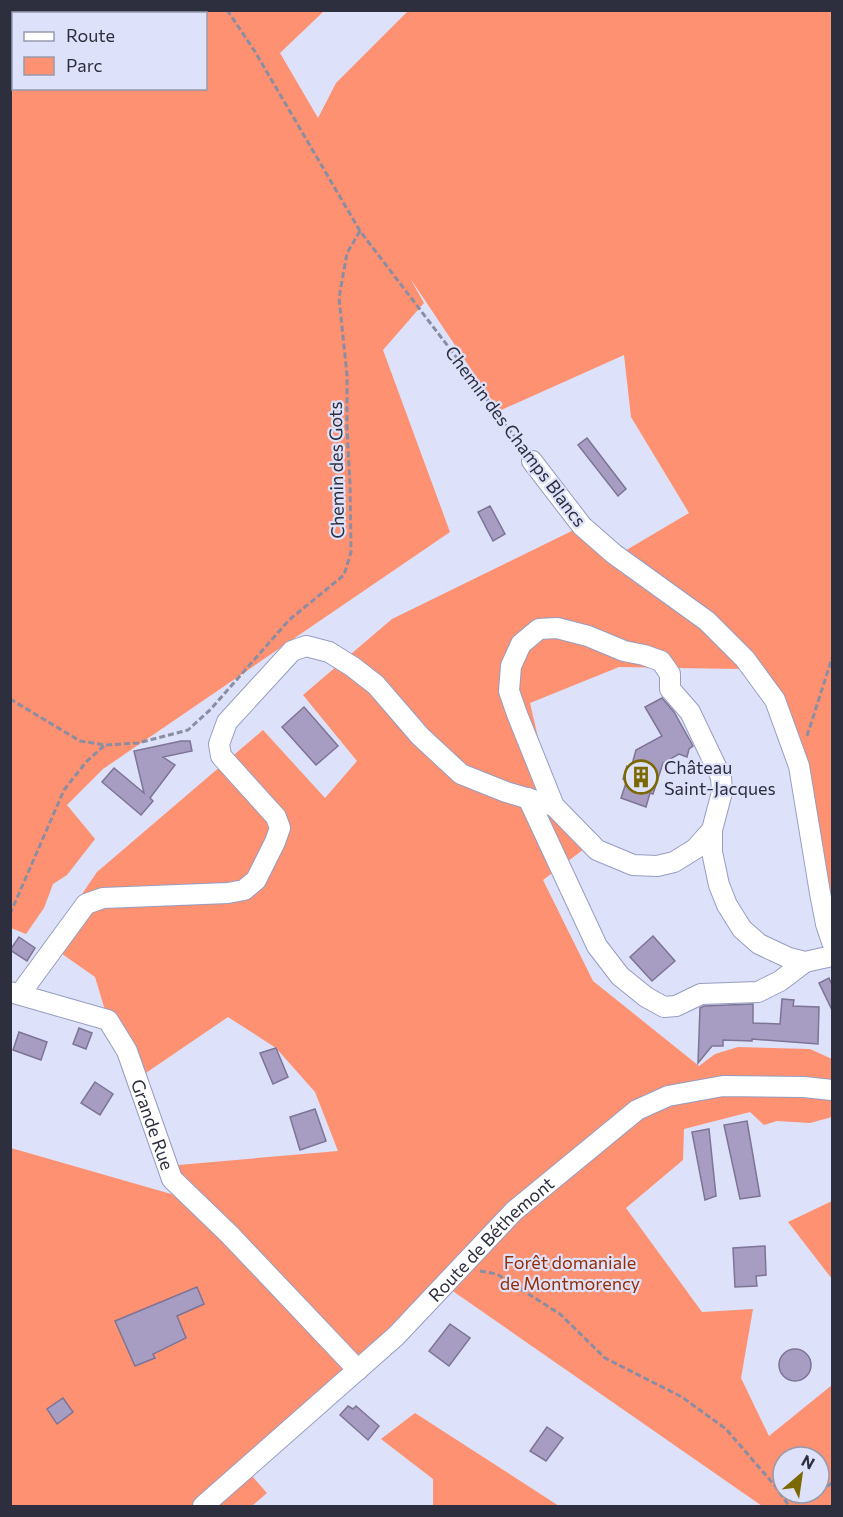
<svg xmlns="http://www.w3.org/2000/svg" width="843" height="1517" font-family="Commissioner,sans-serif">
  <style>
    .green { fill: #fd9171; fill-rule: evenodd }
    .building { fill: #a79dc2; stroke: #7d7496; stroke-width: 1.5 }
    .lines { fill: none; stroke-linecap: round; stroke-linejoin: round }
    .minor-casing { stroke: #979dc1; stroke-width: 22 }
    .path { stroke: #8b8ea2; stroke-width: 3; stroke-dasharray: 6 3; stroke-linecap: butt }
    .minor { stroke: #fff; stroke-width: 20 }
    .labels { text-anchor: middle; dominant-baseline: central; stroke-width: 4.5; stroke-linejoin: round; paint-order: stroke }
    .street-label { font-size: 18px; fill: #2d2f3e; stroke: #dde1f9 }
    .poi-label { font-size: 18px; fill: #2d2f3e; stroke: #dde1f9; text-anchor: start }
    .park-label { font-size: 18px; fill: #952d06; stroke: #dde1f9 }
  </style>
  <rect width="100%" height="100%" fill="#dde1f9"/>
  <!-- green -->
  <g class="green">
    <path d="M11 11H324L280 53 318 118 336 83 408 11H832V942L803 788 772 704 739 669 619 667 530 703 554 806 592 843 543 880 593 981 699 1066 715 1054 738 1047 810 1049 832 1059V1117L810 1123 777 1121 764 1125 750 1112 684 1129 683 1160 626 1208 702 1312 753 1309 741 1378 769 1436 832 1385V1506H762L444 1285 246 1469 267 1493 252 1506H11V1148L192 1200 167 1166 338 1151 315 1092 276 1048 228 1017 137 1079 108 1020 95 977 48 944 97 872 263 730 325 798 357 761 303 695 392 619 582 526 618 555 689 513 631 417 624 355 499 411 410 278 424 303 383 350 450 532 103 769 67 805 95 839 67 875 53 884 44 908 26 934 11 928ZM14 14H206V88H14ZM783 1457H819V1493H783Z"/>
    <polygon points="832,1201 832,1279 788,1222"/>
    <polygon points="415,1413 559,1506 433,1506 433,1479 381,1439"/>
  </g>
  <!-- building -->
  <g class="building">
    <polygon points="587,438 626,489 618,496 578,445"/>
    <polygon points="490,506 505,534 493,541 478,512"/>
    <polygon points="662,698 674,712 693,746 689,749 687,757 679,754 663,763 653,794 650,793 646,807 621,798 627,780 623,779 627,766 631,768 636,750 662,736 645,707"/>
    <polygon points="304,707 338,746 316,765 282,727"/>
    <polygon points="181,741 190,741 192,751 163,757 175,765 150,798 153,801 141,815 102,782 114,768 144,793 134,751"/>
    <polygon points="653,936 675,961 652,981 630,957"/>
    <polygon points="19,937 35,948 27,961 10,950"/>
    <polygon points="829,978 832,985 832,1010 819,983"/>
    <polygon points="782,999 794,1000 793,1006 819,1007 818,1044 752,1039 752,1041 723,1040 723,1046 712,1046 698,1063 700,1008 704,1006 753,1004 753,1023 780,1024"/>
    <polygon points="79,1028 92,1033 86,1049 73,1044"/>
    <polygon points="19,1032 47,1042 41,1060 13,1050"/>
    <polygon points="276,1048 288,1077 273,1084 260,1053"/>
    <polygon points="95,1082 113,1094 100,1115 81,1103"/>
    <polygon points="315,1109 326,1141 300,1150 290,1117"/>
    <polygon points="747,1121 760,1196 740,1199 724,1125"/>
    <polygon points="709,1129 716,1196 705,1200 692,1132"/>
    <polygon points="765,1246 766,1275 756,1276 757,1286 735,1287 733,1248"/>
    <polygon points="197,1287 204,1304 177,1316 186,1338 153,1354 155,1358 135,1366 115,1321"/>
    <polygon points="450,1324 470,1338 449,1366 429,1351"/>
    <circle cx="795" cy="1365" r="16"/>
    <polygon points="63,1398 73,1412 57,1424 47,1409"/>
    <polygon points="348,1406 353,1409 356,1406 379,1426 368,1440 340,1415"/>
    <polygon points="547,1427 563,1438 546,1461 530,1451"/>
  </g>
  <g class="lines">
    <defs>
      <g id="minor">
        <polyline points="532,461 582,526 614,554 707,621 745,659 775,700 799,766 820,893 826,924 832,942"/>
        <polyline points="528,798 597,946 620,976 646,997 664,1007 676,1006 701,994 758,992 780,981 805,962"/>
        <polyline points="712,830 695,849 674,862 657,866 633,865 597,850 554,806 517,714 509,691 511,666 521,644 539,629 557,628 588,636 624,651 644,655 661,661 670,674 670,689 690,712 721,777 722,792 712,830 712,852 719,885 727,905 742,929 759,944 789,958 805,962 832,956"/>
        <path id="s1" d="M10 992 108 1020 127 1051 172 1179 230 1235 358 1370"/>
        <polyline points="20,994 86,904 103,898 228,893 244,890 256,880 275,842 280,828 276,817 221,756 219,744 227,722 292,651 306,646 329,652 353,667 376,685 420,736 461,774 506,792 554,806"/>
        <path id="s2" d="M203 1506 396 1336 514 1211 637 1110 668 1096 723 1086 804 1087 832 1090"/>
      </g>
    </defs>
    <!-- minor casing -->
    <use href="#minor" class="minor-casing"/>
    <!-- path -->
    <g class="path">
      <polyline points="227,10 254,50 360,231 460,362 522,447"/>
      <polyline points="10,699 80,741 105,745 138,743 188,730 211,709 289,620 344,575 351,552 350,484 347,429 347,375 339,298 347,253 360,231"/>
      <polyline points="807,736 832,658"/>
      <polyline points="10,914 64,790 86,762 105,745"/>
      <polyline points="480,1271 497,1274 560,1314 605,1358 682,1397 726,1429 776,1487 789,1506"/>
      <polyline points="776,1487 783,1488"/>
      <polyline points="819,1490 824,1489 832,1483"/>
    </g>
    <!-- minor -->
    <use href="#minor" class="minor"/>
  </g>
  <!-- icons -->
  <defs>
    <symbol id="building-ring" viewBox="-11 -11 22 22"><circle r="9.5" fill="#dde1f9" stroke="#7b6900" stroke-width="1.5"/><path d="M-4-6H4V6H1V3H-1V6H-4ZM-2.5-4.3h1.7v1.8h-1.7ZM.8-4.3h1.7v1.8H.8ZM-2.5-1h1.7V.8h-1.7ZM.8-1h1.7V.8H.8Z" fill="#7b6900"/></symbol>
  </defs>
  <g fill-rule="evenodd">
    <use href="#building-ring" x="622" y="758" width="38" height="38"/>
  </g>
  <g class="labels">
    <!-- street labels -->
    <g class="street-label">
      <text transform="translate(516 436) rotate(53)">Chemin des Champs Blancs</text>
      <text transform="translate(336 470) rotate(-91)">Chemin des Gots</text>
      <text stroke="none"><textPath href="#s1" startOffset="216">Grande Rue</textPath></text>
      <text stroke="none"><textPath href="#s2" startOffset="393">Route de Béthemont</textPath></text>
    </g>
    <!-- poi labels -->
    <g class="poi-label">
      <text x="664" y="767">Château<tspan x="664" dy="21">Saint-Jacques</tspan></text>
    </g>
    <!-- park labels -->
    <g class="park-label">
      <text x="570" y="1262">Forêt domaniale<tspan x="570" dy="21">de Montmorency</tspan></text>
    </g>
  </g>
  <!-- border -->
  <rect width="843" height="1517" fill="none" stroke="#2d2f3e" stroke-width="24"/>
  <!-- legend -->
  <rect x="12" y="12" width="195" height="78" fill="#dde1f9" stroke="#979aae" stroke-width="1.5"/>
  <rect x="24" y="32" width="30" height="9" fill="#ffffff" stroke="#979aae" stroke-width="1.5"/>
  <text x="66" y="42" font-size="18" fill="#2d2f3e">Route</text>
  <rect x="24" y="57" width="30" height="18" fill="#fd9171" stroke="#979aae" stroke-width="1.5"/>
  <text x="66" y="72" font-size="18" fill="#2d2f3e">Parc</text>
  <!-- north arrow -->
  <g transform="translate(801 1475) rotate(29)"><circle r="28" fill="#dde1f9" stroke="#979aae" stroke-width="1.5"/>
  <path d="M0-4.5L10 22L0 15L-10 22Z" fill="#7b6900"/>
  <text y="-9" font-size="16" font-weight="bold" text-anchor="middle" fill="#2d2f3e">N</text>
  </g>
</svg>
